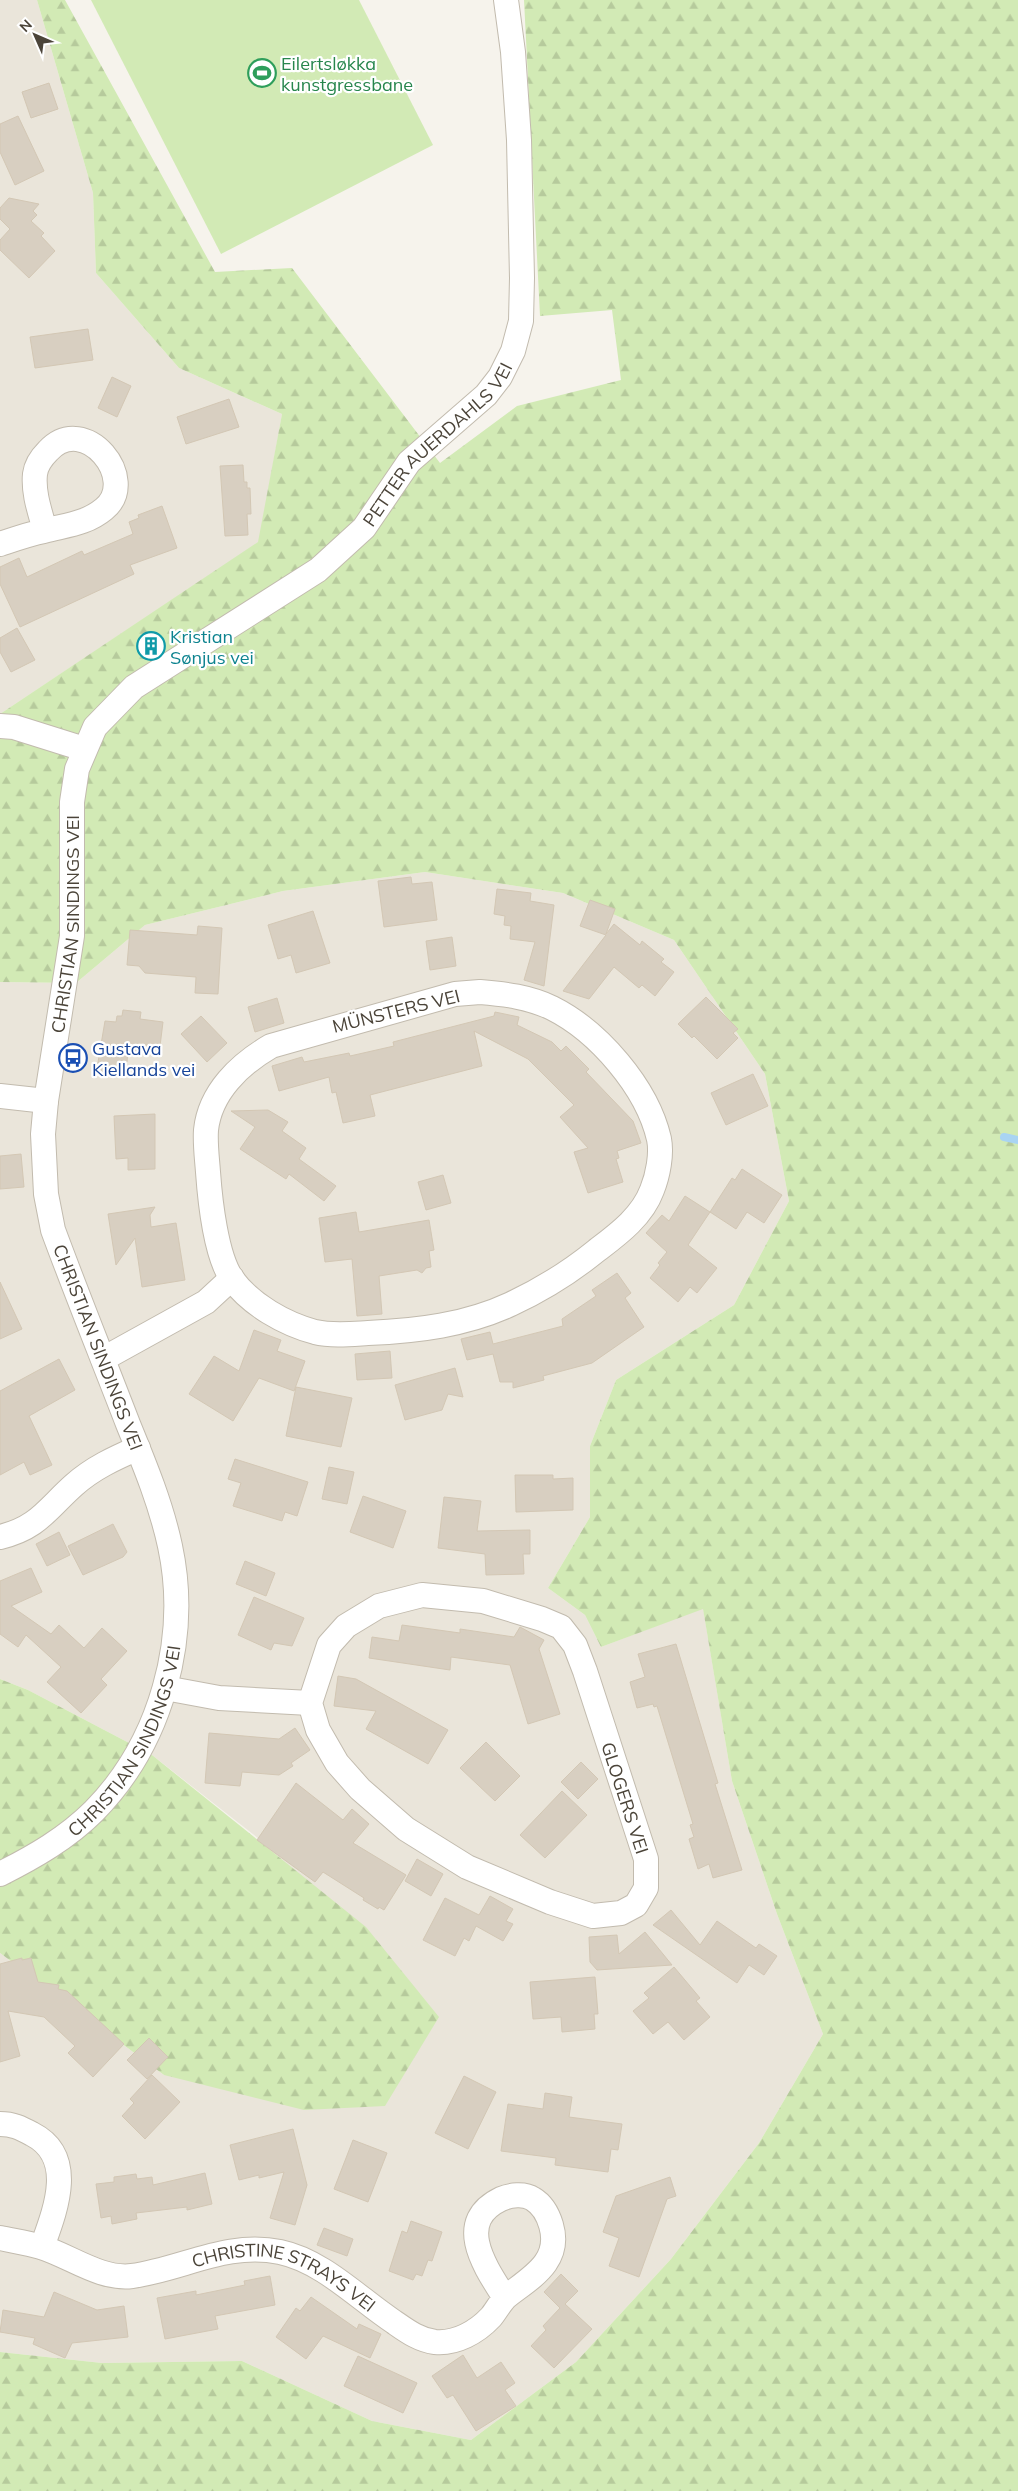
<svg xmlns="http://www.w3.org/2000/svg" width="1018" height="2491" font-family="Mulish,sans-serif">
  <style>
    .residential { fill: #eae5da }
    .forest { fill: url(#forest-firs) }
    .garden { fill: #d2eab5 }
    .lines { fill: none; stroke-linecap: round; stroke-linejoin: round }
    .stream { stroke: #a9d4f2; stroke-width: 8 }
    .building { fill: #d8cfc1; stroke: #d3c7b4 }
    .minor-casing { stroke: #c2bbae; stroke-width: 26 }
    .minor { stroke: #fff; stroke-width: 24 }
    .labels { text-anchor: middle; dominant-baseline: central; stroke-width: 4.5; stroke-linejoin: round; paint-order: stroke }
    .leisure-label { font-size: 18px; fill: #27864d; stroke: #fff; text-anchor: start }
    .street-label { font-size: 18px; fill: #4b4439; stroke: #fff }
    .culture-label { font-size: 18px; fill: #0d838f; stroke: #fff; text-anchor: start }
    .transit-label { font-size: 18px; fill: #164399; stroke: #fff; text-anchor: start }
  </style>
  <defs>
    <pattern id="forest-firs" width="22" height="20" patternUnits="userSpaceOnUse" patternTransform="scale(1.25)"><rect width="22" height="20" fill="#d2eab5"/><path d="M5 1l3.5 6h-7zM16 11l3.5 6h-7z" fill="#b6ca9c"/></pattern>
  </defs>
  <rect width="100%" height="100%" fill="#f6f3ec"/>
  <!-- residential -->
  <g class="residential">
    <polygon points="0,0 37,0 93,193 96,273 179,368 282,414 259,542 0,714"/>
    <polygon points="425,872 563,893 674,940 765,1074 789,1201 734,1305 616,1380 590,1446 590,1517 548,1588 585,1615 601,1647 703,1608 732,1781 777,1914 823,2034 759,2143 671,2259 576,2362 471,2440 372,2421 242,2361 102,2363 0,2352 0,1953 164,2075 263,1842 152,1755 28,1690 0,1679 0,982 76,983 145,925 283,891"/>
  </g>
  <!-- forest -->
  <g class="forest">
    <polygon points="37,0 65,0 215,272 292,268 440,463 517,406 621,380 612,310 540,316 524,0 1018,0 1018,2491 0,2491 0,2352 102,2363 242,2361 372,2421 471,2440 576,2362 671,2259 759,2143 823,2034 777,1914 732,1781 703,1609 601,1647 585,1615 548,1588 590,1517 590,1446 616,1380 734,1305 789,1201 765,1074 674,940 563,893 425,872 283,891 145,925 76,983 0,982 0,714 258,542 282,414 179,368 96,273 93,193"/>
    <polygon points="0,1679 28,1690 152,1755 366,1927 439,2017 385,2106 304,2110 164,2075 0,1953"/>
  </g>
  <!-- garden -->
  <polygon class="garden" points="91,0 359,0 433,145 221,254"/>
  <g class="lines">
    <!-- stream -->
    <polyline class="stream" points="1004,1137 1018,1140"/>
  </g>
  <!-- building -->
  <g class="building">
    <polygon points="49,83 58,109 31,118 22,92"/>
    <polygon points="18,116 44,171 15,185 0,152 0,124"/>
    <polygon points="9,198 39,204 33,211 37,215 31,221 44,233 41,236 55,251 29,278 0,250 0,240 10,229 0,219 0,208"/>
    <polygon points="88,329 93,360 35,368 30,337"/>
    <polygon points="112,377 131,386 117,417 98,408"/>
    <polygon points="229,399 239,427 186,444 177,417"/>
    <polygon points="243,465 244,482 247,482 247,488 250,488 251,514 247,514 248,535 225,536 220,466"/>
    <polygon points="162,506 177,548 130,565 134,574 20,627 0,584 0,567 19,558 27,577 82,551 84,555 133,534 129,522 139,518 138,515"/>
    <polygon points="17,628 35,660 11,672 0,652 0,638"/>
    <polygon points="411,877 412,884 432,882 437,920 384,927 378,881"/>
    <polygon points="497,889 531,893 530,901 554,905 544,986 524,980 535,942 510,939 511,926 504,925 505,916 494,914"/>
    <polygon points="590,900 615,909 606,934 614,924 640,945 642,941 664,959 661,962 674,972 655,996 642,985 639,988 614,967 589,999 563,991 606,935 580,926"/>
    <polygon points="313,911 330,963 296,973 291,955 278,959 268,925"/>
    <polygon points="198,926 222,928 218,994 195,993 196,977 145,973 139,966 127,965 130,930 197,935"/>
    <polygon points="452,937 456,966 430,970 426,941"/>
    <polygon points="706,997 738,1029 733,1033 738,1038 717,1059 694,1036 692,1038 678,1024"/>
    <polygon points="277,998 284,1023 255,1032 248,1007"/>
    <polygon points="123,1010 141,1012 140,1019 163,1022 160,1046 146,1045 145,1052 128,1050 127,1062 120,1061 118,1077 96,1074 105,1021 116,1022 117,1016 122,1016"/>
    <polygon points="495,1012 519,1017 517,1025 552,1042 561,1051 566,1046 589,1069 586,1072 633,1121 641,1143 617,1151 619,1158 616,1159 623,1182 588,1193 574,1152 588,1148 560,1117 574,1105 528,1059 474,1031 482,1066 370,1095 375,1116 343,1123 336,1092 332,1093 329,1077 279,1091 272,1066 302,1057 304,1062 349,1053 350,1056 394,1046 393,1042 494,1016"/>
    <polygon points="201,1016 227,1043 207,1062 181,1034"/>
    <polygon points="753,1074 768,1106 726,1125 711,1093"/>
    <polygon points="268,1110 288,1122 282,1131 306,1148 299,1159 336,1186 324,1201 289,1174 286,1179 240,1149 255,1127 231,1111"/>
    <polygon points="155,1114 155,1169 128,1170 128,1158 116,1159 114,1116"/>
    <polygon points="21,1154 24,1187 0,1189 0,1156"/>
    <polygon points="742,1169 782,1195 764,1223 747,1212 736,1229 710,1212 732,1178 735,1180"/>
    <polygon points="443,1175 451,1203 426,1210 418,1182"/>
    <polygon points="685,1196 710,1212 688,1245 717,1268 697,1293 690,1287 678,1302 650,1278 660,1265 658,1263 667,1252 646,1233 662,1215 669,1221"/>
    <polygon points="155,1207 150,1215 151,1227 176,1223 185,1280 142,1287 135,1238 116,1265 108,1214"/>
    <polygon points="356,1212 359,1232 429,1220 434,1250 429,1251 431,1267 426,1268 422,1273 417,1270 379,1276 382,1314 357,1316 352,1259 325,1262 319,1218"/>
    <polygon points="617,1273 631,1293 625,1298 644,1327 592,1363 543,1376 544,1380 513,1388 513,1382 500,1382 493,1354 467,1360 461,1339 490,1332 493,1344 563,1326 562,1319 596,1296 592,1290"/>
    <polygon points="0,1282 22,1329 0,1339"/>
    <polygon points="254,1330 281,1340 277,1351 305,1361 294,1391 259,1378 233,1421 189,1394 214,1356 239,1371"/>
    <polygon points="390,1351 392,1378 357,1380 355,1354"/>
    <polygon points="59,1359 75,1390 29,1416 52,1465 30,1475 24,1462 0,1475 0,1391"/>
    <polygon points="455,1368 463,1397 448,1394 442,1410 405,1420 395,1385"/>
    <polygon points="296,1387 352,1398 341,1447 286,1436"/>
    <polygon points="235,1459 308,1482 297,1516 285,1512 282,1521 233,1506 241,1483 228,1479"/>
    <polygon points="329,1467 354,1472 347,1504 322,1499"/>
    <polygon points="515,1475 553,1475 553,1479 573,1478 573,1510 516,1512"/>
    <polygon points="363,1496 406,1511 393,1548 350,1532"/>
    <polygon points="444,1497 481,1501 477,1531 530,1530 530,1554 523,1554 524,1574 486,1575 485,1554 438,1548"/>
    <polygon points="113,1524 127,1552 123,1557 83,1575 68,1546"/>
    <polygon points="59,1532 70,1555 47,1566 36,1544"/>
    <polygon points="245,1561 275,1573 266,1596 236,1584"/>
    <polygon points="31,1568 42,1592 11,1606 51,1634 59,1625 84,1648 102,1628 127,1651 101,1679 107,1685 81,1713 47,1682 61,1667 26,1635 18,1647 0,1634 0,1581"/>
    <polygon points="254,1597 304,1618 292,1646 274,1643 271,1650 238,1635"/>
    <polygon points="402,1625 460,1633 460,1629 514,1637 520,1627 544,1640 539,1649 560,1714 528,1724 510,1665 451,1657 450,1670 369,1658 372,1637 399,1641"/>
    <polygon points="676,1644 718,1783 715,1784 742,1870 713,1878 709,1864 698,1869 689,1839 694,1837 690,1825 693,1824 657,1706 654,1707 653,1704 637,1708 630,1682 645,1677 638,1654"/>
    <polygon points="338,1676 356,1679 448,1730 428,1764 366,1729 376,1711 334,1706"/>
    <polygon points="295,1728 310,1750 291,1763 293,1766 279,1775 242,1772 240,1786 205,1783 209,1733 279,1739"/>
    <polygon points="486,1742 520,1776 495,1801 460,1768"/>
    <polygon points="581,1762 598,1779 578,1799 561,1782"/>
    <polygon points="296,1783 343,1820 352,1809 369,1824 353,1843 406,1875 384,1910 379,1907 378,1909 363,1900 364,1898 323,1872 315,1882 257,1840"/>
    <polygon points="562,1791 587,1815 545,1858 520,1835"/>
    <polygon points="417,1859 443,1874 431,1896 405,1881"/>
    <polygon points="490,1896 513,1909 506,1921 513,1924 503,1941 476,1926 469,1941 464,1938 455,1956 423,1940 445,1898 479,1915"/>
    <polygon points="671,1910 700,1945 717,1921 756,1948 759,1944 777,1956 764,1975 749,1965 737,1983 653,1925"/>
    <polygon points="645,1932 672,1965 597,1970 590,1962 589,1937 617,1935 619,1954"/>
    <polygon points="22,1958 22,1960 31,1958 38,1982 59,1985 58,1989 67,1991 124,2044 93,2077 68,2053 75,2046 44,2017 8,2011 20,2056 0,2062 0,1964"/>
    <polygon points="674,1967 700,1998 696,2001 710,2017 684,2040 668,2022 653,2034 633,2011 649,1998 644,1993"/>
    <polygon points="595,1977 598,2014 594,2014 595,2029 562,2032 561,2017 533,2019 530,1982"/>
    <polygon points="149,2038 168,2057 147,2079 127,2060"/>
    <polygon points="152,2075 180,2102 145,2139 122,2116 134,2103 130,2099"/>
    <polygon points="464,2076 496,2092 468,2149 435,2133"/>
    <polygon points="545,2093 572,2097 569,2117 622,2124 618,2150 611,2149 608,2172 555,2165 556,2158 501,2151 508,2104 543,2109"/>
    <polygon points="293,2129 307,2185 295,2225 270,2218 284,2172 259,2178 259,2175 239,2180 230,2145"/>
    <polygon points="353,2140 387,2153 368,2202 334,2189"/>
    <polygon points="205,2173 212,2204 187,2210 187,2207 136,2213 137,2219 112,2224 111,2216 101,2218 96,2184 114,2182 114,2177 136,2174 137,2179 152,2177 153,2185"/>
    <polygon points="670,2177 676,2196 667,2199 639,2277 609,2266 619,2238 603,2232 616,2196"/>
    <polygon points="411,2221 442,2232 432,2261 428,2260 422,2276 416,2274 413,2280 389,2271 402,2231 407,2233"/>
    <polygon points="324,2228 353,2239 347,2256 317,2245"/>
    <polygon points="561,2274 578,2291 565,2304 592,2329 554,2368 531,2346 546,2330 543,2326 560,2308 544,2292"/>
    <polygon points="270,2276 275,2305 215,2316 218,2329 165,2339 157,2298 196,2291 196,2295 245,2285 244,2281"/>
    <polygon points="54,2292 97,2310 124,2306 128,2337 72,2343 65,2358 33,2344 35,2338 0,2332 3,2310 44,2317"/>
    <polygon points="311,2297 357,2329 359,2324 381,2334 370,2358 323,2336 306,2359 276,2337 296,2308 300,2311"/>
    <polygon points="463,2355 477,2378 501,2362 515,2383 505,2390 516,2406 476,2431 453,2395 447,2398 432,2376"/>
    <polygon points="358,2356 417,2383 403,2413 344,2386"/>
  </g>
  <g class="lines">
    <defs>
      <g id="minor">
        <path d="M0 544C15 539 29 534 44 531 66 525 86 524 104 509 140 480 85 411 48 451 42 457 36 466 35 474 33 493 40 512 45 530"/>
        <polyline points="0,726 14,727 84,749"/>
        <path d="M480 992C505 994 529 997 552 1008 598 1031 647 1087 659 1139 662 1154 658 1175 652 1190 642 1217 617 1235 596 1251 570 1272 541 1290 511 1304 466 1325 417 1331 368 1333 351 1334 332 1336 315 1332 285 1324 251 1305 232 1279 216 1256 210 1200 208 1172 207 1158 205 1144 206 1130 210 1092 240 1064 271 1046L455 994Z"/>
        <polyline points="0,1096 46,1101"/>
        <polyline points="103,1359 206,1302 232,1278"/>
        <path d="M0 1537C38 1528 47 1509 74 1485 93 1468 115 1458 138 1448"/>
        <polygon points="422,1595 483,1601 542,1619 561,1627 575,1645 585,1671 646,1859 646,1888 636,1905 621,1913 593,1916 550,1902 467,1867 406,1829 360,1789 337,1763 318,1730 310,1703 329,1645 346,1626 379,1606"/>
        <polyline points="165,1688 219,1698 310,1703"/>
        <path id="s1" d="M0 1874C34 1857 67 1838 94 1811 161 1743 190 1639 170 1546 161 1504 144 1463 128 1424 103 1359 77 1295 53 1230L46 1194 43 1134 46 1101 72 936V802L77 769 95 727 134 687 318 570 364 528 409 462 486 395 500 377 513 351 521 321 522 278 519 140 513 52 506 0"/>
        <path d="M0 2124C13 2124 21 2128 32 2134 77 2157 55 2211 42 2247"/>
        <path id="s2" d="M0 2238C14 2241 28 2243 41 2247 70 2256 101 2280 132 2276 183 2269 227 2241 280 2252 323 2261 359 2299 394 2322 407 2331 419 2340 435 2342 456 2344 477 2332 491 2317 496 2311 500 2303 506 2297 530 2278 562 2262 551 2225 548 2215 543 2205 533 2199 524 2193 510 2195 501 2199 453 2222 486 2268 505 2298"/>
      </g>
    </defs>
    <!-- minor casing -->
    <use href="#minor" class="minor-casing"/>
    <!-- minor -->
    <use href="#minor" class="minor"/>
  </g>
  <!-- icons -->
  <defs>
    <symbol id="stadium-ring" viewBox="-11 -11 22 22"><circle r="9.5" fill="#fff" stroke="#2e9e5b" stroke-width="1.5"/><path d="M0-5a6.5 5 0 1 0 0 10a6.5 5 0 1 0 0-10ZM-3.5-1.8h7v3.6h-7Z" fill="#2e9e5b"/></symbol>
    <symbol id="building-ring" viewBox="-11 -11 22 22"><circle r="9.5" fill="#fff" stroke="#0f9aa8" stroke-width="1.5"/><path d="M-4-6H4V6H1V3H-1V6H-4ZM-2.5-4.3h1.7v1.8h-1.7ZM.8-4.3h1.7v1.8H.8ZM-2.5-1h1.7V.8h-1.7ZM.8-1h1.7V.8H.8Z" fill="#0f9aa8"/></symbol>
    <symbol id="bus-ring" viewBox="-11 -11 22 22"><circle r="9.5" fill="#fff" stroke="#1a4fb4" stroke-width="1.5"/><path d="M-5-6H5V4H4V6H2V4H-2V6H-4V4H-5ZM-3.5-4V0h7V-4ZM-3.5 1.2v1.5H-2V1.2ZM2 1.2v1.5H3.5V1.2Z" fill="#1a4fb4"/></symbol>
  </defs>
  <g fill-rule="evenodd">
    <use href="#stadium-ring" x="246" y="57" width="32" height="32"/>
    <use href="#building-ring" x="135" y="630" width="32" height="32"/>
    <use href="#bus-ring" x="57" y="1042" width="32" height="32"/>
  </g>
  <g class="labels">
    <!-- leisure labels -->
    <g class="leisure-label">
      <text x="281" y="63">Eilertsløkka<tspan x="281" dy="21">kunstgressbane</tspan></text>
    </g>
    <!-- street labels -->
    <g class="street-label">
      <text stroke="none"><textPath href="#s1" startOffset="1696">PETTER AUERDAHLS VEI</textPath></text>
      <text stroke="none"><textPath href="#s1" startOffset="1046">CHRISTIAN SINDINGS VEI</textPath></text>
      <text transform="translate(396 1011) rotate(-14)">MÜNSTERS VEI</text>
      <text transform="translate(98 1347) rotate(69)">CHRISTIAN SINDINGS VEI</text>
      <text stroke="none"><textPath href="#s1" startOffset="191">CHRISTIAN SINDINGS VEI</textPath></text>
      <text transform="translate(625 1798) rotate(72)">GLOGERS VEI</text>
      <text stroke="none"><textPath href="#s2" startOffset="300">CHRISTINE STRAYS VEI</textPath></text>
    </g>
    <!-- culture labels -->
    <g class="culture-label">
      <text x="170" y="636">Kristian<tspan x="170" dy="21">Sønjus vei</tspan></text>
    </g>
    <!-- transit labels -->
    <g class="transit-label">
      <text x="92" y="1048">Gustava<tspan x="92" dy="21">Kiellands vei</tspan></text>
    </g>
  </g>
  <!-- north arrow -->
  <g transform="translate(35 35) rotate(315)" stroke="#ffffff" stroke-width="4" paint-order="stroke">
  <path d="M0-4L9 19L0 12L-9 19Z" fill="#4b4439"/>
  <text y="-8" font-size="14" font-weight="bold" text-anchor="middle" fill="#4b4439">N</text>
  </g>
</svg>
